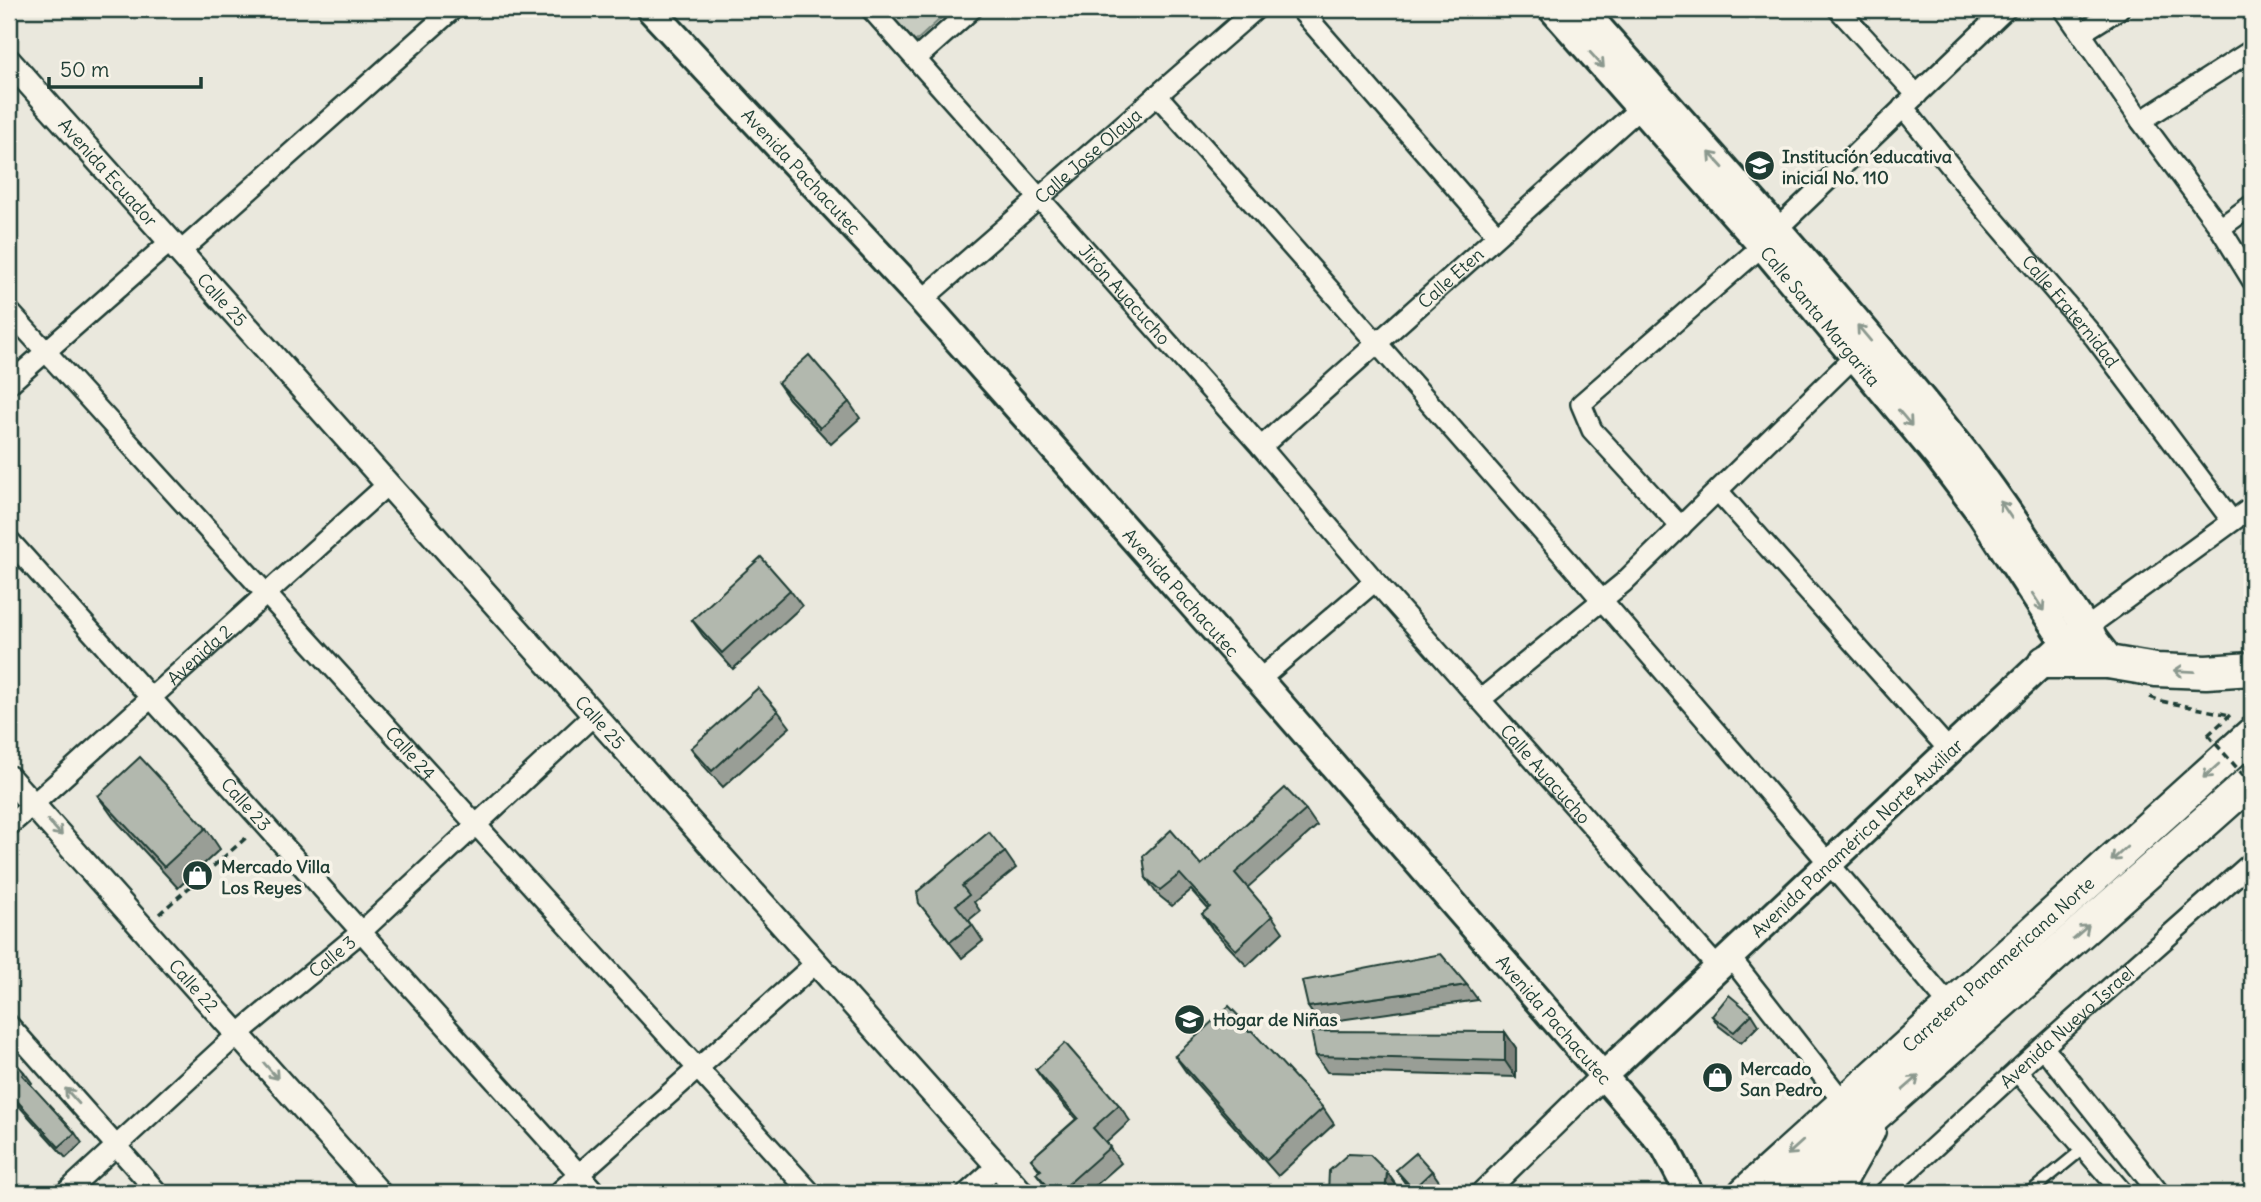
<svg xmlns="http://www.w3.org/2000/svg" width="2261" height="1202" font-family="Delius,sans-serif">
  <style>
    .green { fill: #c8ccc1; stroke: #74847a; stroke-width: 2 }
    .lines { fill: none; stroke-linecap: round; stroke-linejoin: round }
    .service-casing { stroke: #1f3d34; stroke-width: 15 }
    .minor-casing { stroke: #1f3d34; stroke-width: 24 }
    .tertiary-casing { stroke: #1f3d34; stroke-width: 28 }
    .secondary-casing { stroke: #1f3d34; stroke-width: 32 }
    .trunk-casing { stroke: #1f3d34; stroke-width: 37 }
    .path { stroke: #1f3d34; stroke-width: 3.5; stroke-dasharray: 7 5; stroke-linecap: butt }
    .service { stroke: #f7f3e8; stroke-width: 10 }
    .minor { stroke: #f7f3e8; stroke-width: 19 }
    .tertiary { stroke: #f7f3e8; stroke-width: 23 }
    .secondary { stroke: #f7f3e8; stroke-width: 26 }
    .trunk { stroke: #f7f3e8; stroke-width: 32 }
    .path-bridge { stroke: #1f3d34; stroke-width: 3.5; stroke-dasharray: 7 5; stroke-linecap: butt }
    .wall { fill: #999e96; stroke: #1f3d34; stroke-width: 2 }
    .shaded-wall { fill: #7d817a; stroke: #1f3d34; stroke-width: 2 }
    .building { fill: #b2b8ae; stroke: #1f3d34; stroke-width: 2 }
    .oneway { stroke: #8b988e }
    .labels { text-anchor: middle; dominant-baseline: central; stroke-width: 7; stroke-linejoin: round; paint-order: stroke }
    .street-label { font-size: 18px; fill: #1f3d34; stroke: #f7f3e8 }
    .poi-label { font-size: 18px; font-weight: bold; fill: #1f3d34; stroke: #f7f3e8; text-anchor: start }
  </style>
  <rect width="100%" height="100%" fill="#eae8dd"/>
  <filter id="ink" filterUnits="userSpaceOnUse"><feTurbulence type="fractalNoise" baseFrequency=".0143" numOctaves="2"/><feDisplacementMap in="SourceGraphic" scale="14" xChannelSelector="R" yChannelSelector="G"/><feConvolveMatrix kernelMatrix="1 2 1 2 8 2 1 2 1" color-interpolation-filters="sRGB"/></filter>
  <g filter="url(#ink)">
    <!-- green -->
    <polygon class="green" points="886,9 951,9 915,42"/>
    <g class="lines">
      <defs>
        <polyline id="service" points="2029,1193 2084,1148"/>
        <g id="minor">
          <path id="s1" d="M871 9 1261 447 1375 581 1718 968"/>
          <polyline points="1300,9 1497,235"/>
          <polyline points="1838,9 1917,95"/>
          <polyline points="2064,9 2141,121 2220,228 2252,280"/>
          <polyline points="2081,33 2119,9"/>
          <polyline points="916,59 972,9"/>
          <path d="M1157 95C1425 396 1691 699 1951 1007"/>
          <path id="s2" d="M1903 107 1985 209 2095 338 2232 521"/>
          <polyline points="2141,121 2252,50"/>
          <polyline points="2220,228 2252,205"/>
          <polyline points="1777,229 2006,9"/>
          <polyline points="180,252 453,9"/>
          <path id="s3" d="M922 300 1256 9"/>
          <path id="s4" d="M9 311 811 1193"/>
          <polyline points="9,384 170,242"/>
          <path id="s5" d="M1261 447 1640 108"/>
          <polyline points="1718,491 1950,751"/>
          <polyline points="1681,527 1592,430 1581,404 1762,246"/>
          <path id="s6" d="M9 540 596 1193"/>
          <polyline points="2086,628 2252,507"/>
          <polyline points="1259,680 1375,581"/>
          <polyline points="1480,700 1623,583 1854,357"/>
          <path id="s7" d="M9 826 388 484"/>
          <polyline points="1730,957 1844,1103"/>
          <polyline points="9,1025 158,1193"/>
          <polyline points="2043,1047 2159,1193"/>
          <polyline points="2017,1071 2123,1193"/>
          <path id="s8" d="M65 1193 238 1034 361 932 594 715"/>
          <polyline points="558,1193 816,963"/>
          <polyline points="967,1193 997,1166"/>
          <path id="s9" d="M1884 1193 2043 1047 2252 862"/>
        </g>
        <g id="tertiary">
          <path id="s10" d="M9 61 1022 1193"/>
          <path id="s11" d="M9 778 379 1193"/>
          <polyline points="1483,1193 1604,1075"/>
        </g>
        <g id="secondary">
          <path id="s12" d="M650 9 922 300 1259 680 1665 1147 1689 1193"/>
          <path id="s13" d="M1552 9 1762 246 1938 457 1981 514 2065 643"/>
          <path d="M1582 9C1710 152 1839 295 1959 445 2005 503 2044 567 2086 628L2065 643 2033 672 1604 1075"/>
        </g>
        <g id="trunk">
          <polyline points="2086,628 2091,640 2108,662"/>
          <polyline points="2045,662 2108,662 2156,670 2206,672 2252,669"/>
          <path id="s14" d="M1745 1193 2252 734"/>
          <polyline points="1787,1193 2252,780"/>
          <polyline points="1833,1193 1869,1130"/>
        </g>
      </defs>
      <!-- service casing -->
      <use href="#service" class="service-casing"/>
      <!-- minor casing -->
      <use href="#minor" class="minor-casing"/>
      <!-- tertiary casing -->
      <use href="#tertiary" class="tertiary-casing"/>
      <!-- secondary casing -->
      <use href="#secondary" class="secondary-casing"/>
      <!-- trunk casing -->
      <use href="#trunk" class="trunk-casing"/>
      <!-- path -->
      <g class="path">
        <polyline points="2150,697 2161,701 2230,715"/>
        <polyline points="2208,735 2230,715"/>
        <polyline points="159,914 248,836"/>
      </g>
      <!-- service -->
      <use href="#service" class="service"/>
      <!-- minor -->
      <use href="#minor" class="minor"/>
      <!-- tertiary -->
      <use href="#tertiary" class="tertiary"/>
      <!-- secondary -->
      <use href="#secondary" class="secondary"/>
      <!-- trunk -->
      <use href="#trunk" class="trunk"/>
      <!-- path-bridge -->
      <polyline class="path-bridge" points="2208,735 2252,785"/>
    </g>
    <!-- wall -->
    <g class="wall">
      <polygon points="778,383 849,402 860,418 831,444 789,399"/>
      <polygon points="790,590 802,606 733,669 703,636 692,620"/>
      <polygon points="778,711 790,727 723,787 702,764 691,748"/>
      <polygon points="98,796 206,828 220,849 178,888 113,817"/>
      <polygon points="1306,810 1317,826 1247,888 1272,916 1283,932 1247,966 1213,930 1202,914 1208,909 1191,890 1172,906 1157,894 1146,878 1201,865"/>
      <polygon points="1005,852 1016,868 974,902 980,911 969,920 983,941 962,958 919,903"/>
      <polygon points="1467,985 1478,1000 1319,1023 1308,1007"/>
      <polygon points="1752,1014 1759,1025 1741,1043 1719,1026 1712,1016"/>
      <polygon points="1251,1031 1323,1108 1334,1124 1278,1176 1186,1072 1175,1056"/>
      <polygon points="1505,1032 1516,1048 1516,1077 1327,1072 1316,1056"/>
      <polygon points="9,1056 24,1072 32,1083 30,1085 75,1133 82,1143 66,1158 9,1095"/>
      <polygon points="1036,1070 1119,1105 1130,1121 1106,1143 1121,1163 1087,1193 1051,1193 1036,1173 1040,1171 1031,1159 1076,1119 1047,1086"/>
      <polygon points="1396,1170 1432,1171 1443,1187 1437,1193 1414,1193 1407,1186"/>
    </g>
    <!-- shaded-wall -->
    <g class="shaded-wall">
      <polygon points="1505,1032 1516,1048 1516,1077 1505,1061"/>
      <polygon points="1387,1172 1398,1188 1397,1193 1385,1193"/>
    </g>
    <!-- building -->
    <g class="building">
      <polygon points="809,355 849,402 820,428 778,383"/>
      <polygon points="761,557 790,590 722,653 692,620"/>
      <polygon points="758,688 778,711 712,771 691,748"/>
      <polygon points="140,757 206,828 164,867 98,796"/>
      <polygon points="1285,788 1306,810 1235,873 1272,916 1236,950 1202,914 1210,907 1180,874 1160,890 1146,878 1143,856 1171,830 1201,865"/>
      <polygon points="989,832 1005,852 962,886 969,895 956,905 972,925 950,942 919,903 917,892"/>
      <polygon points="1441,954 1467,985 1308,1007 1302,981"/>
      <polygon points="1729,995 1752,1014 1734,1032 1712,1016"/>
      <polygon points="1229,1006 1248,1026 1248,1031 1252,1031 1323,1108 1267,1160 1175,1056"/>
      <polygon points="1311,1031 1505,1032 1505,1061 1316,1056"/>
      <polygon points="1065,1043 1119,1105 1093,1128 1110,1147 1058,1193 1054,1193 1036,1173 1041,1170 1031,1159 1078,1118 1036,1070"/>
      <polygon points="9,1056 24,1072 22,1075 75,1133 59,1147 9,1092"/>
      <polygon points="1416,1153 1432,1171 1413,1189 1396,1170"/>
      <polygon points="1348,1154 1370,1155 1387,1172 1385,1193 1328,1193 1329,1171"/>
    </g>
    <!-- one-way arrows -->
    <defs><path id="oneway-shaft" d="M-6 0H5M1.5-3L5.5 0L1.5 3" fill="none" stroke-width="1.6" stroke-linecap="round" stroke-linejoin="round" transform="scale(1.75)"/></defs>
    <g class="oneway">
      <use href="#oneway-shaft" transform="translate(1597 60) rotate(48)"/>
      <use href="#oneway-shaft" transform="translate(1716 160) rotate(-132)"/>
      <use href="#oneway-shaft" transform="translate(1864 333) rotate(-130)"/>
      <use href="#oneway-shaft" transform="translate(1905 418) rotate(50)"/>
      <use href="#oneway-shaft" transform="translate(2006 510) rotate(-124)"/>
      <use href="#oneway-shaft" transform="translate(2038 602) rotate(57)"/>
      <use href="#oneway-shaft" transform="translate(2184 671) rotate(-177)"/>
      <use href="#oneway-shaft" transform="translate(2211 771) rotate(138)"/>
      <use href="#oneway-shaft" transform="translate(55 828) rotate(48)"/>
      <use href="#oneway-shaft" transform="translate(2119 854) rotate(138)"/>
      <use href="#oneway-shaft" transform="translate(2081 932) rotate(-41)"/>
      <use href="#oneway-shaft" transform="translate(271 1071) rotate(49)"/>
      <use href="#oneway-shaft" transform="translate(1911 1083) rotate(-41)"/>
      <use href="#oneway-shaft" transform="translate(72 1096) rotate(-132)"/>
      <use href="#oneway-shaft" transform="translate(1795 1148) rotate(138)"/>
    </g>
  </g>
  <!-- icons -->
  <defs>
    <symbol id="school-disc" viewBox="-11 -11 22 22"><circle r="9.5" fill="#1f3d34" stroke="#f7f3e8"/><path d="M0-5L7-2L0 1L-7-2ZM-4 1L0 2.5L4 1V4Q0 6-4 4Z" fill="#fff"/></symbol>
    <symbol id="shop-disc" viewBox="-11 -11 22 22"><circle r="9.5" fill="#1f3d34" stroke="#f7f3e8"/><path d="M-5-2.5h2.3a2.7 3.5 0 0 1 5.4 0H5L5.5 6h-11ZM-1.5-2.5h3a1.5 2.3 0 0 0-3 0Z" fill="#fff"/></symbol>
  </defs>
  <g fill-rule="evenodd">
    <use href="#school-disc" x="1742" y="148" width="35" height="35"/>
    <use href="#shop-disc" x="180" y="858" width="35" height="35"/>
    <use href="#school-disc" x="1172" y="1002" width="35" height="35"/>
    <use href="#shop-disc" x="1700" y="1060" width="35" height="35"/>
  </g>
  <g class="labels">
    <!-- street labels -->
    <g class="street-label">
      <text stroke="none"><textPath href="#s3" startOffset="220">Calle Jose Olaya</textPath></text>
      <text stroke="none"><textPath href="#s12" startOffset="222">Avenida Pachacutec</textPath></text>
      <text stroke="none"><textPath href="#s10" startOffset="149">Avenida Ecuador</textPath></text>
      <text stroke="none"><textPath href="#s5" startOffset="254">Calle Eten</textPath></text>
      <text stroke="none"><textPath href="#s1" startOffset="382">Jirón Ayacucho</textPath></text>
      <text stroke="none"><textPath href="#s10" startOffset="320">Calle 25</textPath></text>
      <text stroke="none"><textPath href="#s2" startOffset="264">Calle Fraternidad</textPath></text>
      <text stroke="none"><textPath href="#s13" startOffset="408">Calle Santa Margarita</textPath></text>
      <text stroke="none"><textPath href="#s12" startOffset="789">Avenida Pachacutec</textPath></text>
      <text stroke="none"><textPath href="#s7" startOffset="256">Avenida 2</textPath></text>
      <text stroke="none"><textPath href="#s10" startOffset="887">Calle 25</textPath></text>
      <text stroke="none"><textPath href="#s4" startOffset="597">Calle 24</textPath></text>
      <text stroke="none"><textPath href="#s1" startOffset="1020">Calle Ayacucho</textPath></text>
      <text stroke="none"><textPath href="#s6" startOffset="355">Calle 23</textPath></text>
      <text transform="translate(1857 838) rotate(-43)">Avenida Panamérica Norte Auxiliar</text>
      <text stroke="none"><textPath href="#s8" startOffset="357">Calle 3</textPath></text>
      <text stroke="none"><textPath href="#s14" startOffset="341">Carretera Panamericana Norte</textPath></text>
      <text stroke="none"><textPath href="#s11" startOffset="278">Calle 22</textPath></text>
      <text stroke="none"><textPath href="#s12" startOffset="1356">Avenida Pachacutec</textPath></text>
      <text stroke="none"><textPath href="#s9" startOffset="247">Avenida Nuevo Israel</textPath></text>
    </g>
    <!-- poi labels -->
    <g class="poi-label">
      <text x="1782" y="156">Institución educativa<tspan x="1782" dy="21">inicial No. 110</tspan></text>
      <text x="221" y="866">Mercado Villa<tspan x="221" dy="21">Los Reyes</tspan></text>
      <text x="1213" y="1019">Hogar de Niñas</text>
      <text x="1740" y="1068">Mercado<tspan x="1740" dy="21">San Pedro</tspan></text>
    </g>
  </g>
  <!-- margin -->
  <rect width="2261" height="1202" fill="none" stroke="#f7f3e8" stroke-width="35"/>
  <rect x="18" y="18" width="2226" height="1167" fill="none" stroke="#1f3d34" stroke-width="2.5" filter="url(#ink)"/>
  <!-- scale -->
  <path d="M49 77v10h152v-10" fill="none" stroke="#1f3d34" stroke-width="3.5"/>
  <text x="60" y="77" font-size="21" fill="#1f3d34" stroke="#f7f3e8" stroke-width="5" paint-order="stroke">50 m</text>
</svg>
